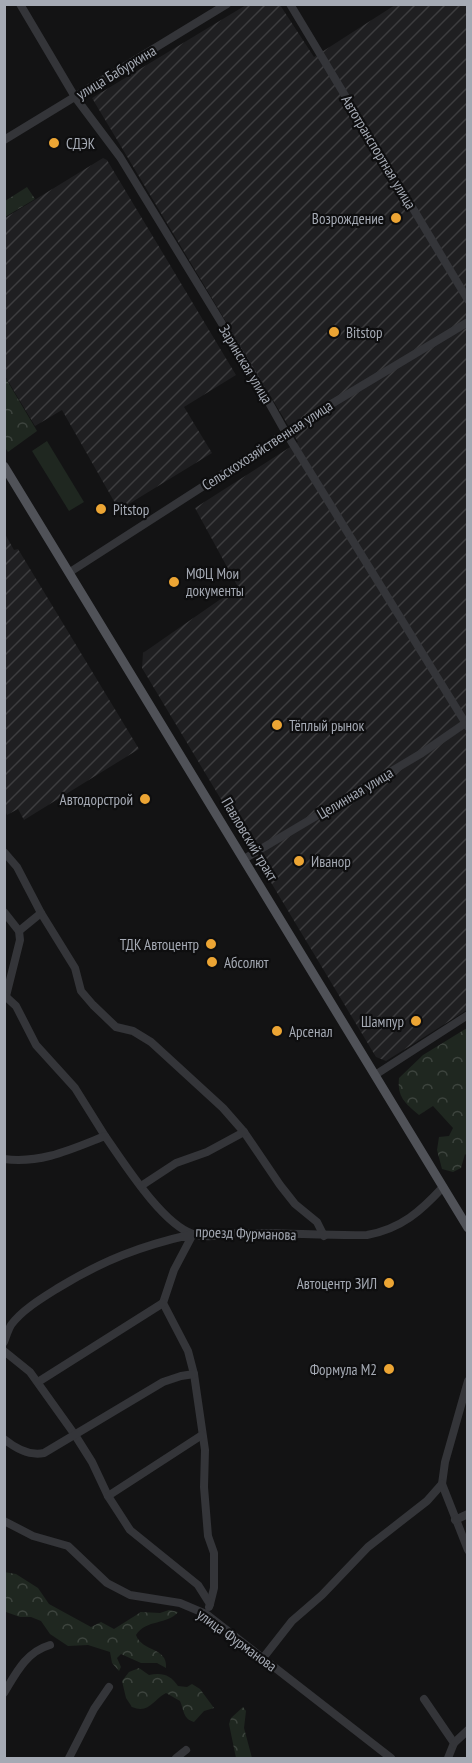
<svg xmlns="http://www.w3.org/2000/svg" width="472" height="1763" font-family="'PT Sans Narrow',sans-serif">
  <style>
    .industrial { fill: url(#industrial-furrows) }
    .grass { fill: #1f2720 }
    .forest { fill: url(#forest-crowns) }
    .lines { fill: none; stroke-linecap: round; stroke-linejoin: round }
    .minor { stroke: #343539; stroke-width: 8 }
    .major { stroke: #505258; stroke-width: 9 }
    .poi-dot { fill: #eca534; stroke: #0e0e0f; stroke-width: 2 }
    .labels { text-anchor: middle; dominant-baseline: central; stroke-width: 4.5; stroke-linejoin: round; paint-order: stroke }
    .street-label { font-size: 15px; fill: #a5aab4; stroke: #0e0e0f }
    .poi-label { font-size: 15px; fill: #a5aab4; stroke: #0e0e0f; text-anchor: start }
  </style>
  <defs>
    <pattern id="industrial-furrows" width="10" height="10" patternUnits="userSpaceOnUse" patternTransform="scale(1.5)"><rect width="10" height="10" fill="#1f1f21"/><path d="M-1 1l2-2M0 10L10 0M9 11l2-2" fill="none" stroke="#3d3d3f"/></pattern>
    <pattern id="forest-crowns" width="20" height="18" patternUnits="userSpaceOnUse" patternTransform="scale(1.5)"><rect width="20" height="18" fill="#1f2720"/><path d="M2 6a3 3 0 1 1 6 0M12 15a3 3 0 1 1 6 0" fill="none" stroke="#3d443e"/></pattern>
  </defs>
  <rect width="100%" height="100%" fill="#131314"/>
  <!-- industrial -->
  <g class="industrial">
    <polygon points="246,5 280,5 314,57 395,5 467,5 467,1010 386,1061 376,1057 142,668 143,653 238,587 195,508 298,442 92,98"/>
    <polygon points="103,158 107,160 236,375 184,407 212,453 119,510 62,410 35,426 5,376 5,218"/>
    <polygon points="5,534 14,550 18,549 139,749 24,820 18,809 7,815 5,811"/>
  </g>
  <!-- grass -->
  <polygon class="grass" points="47,441 84,502 69,511 32,451"/>
  <!-- forest -->
  <g class="forest">
    <polygon points="27,187 35,199 5,217 5,201"/>
    <polygon points="5,377 37,431 8,452 4,446"/>
    <path d="M467 1028V1156L465 1154 461 1168 453 1172 442 1169 437 1150 439 1137 449 1136 453 1128 433 1106 419 1115C405 1103 397 1097 399 1078L423 1055Z"/>
    <path d="M4 1572 16 1574 38 1588 49 1604 91 1627 101 1622 114 1629 141 1612 160 1613 169 1610 178 1612C168 1625 146 1619 136 1635 142 1652 168 1647 166 1668L157 1663H141L121 1654 117 1658 121 1667 119 1671 112 1663 110 1652 88 1645 68 1646 50 1634 41 1621 31 1617H20L6 1612Z"/>
    <path d="M139 1668 149 1675C162 1672 171 1675 178 1686L187 1687 192 1684 200 1689 214 1708 204 1711 194 1722C183 1719 184 1710 180 1701L166 1693C153 1700 149 1714 132 1707L126 1698 122 1681 129 1672Z"/>
    <polygon points="243,1707 246,1711 244,1728 252,1758 236,1758 229,1724 231,1718"/>
  </g>
  <g class="lines">
    <!-- minor -->
    <g class="minor">
      <polyline points="20,4 75,97 120,157 254,376 286,433 468,727"/>
      <polyline points="290,4 468,300"/>
      <polyline points="4,140 227,4"/>
      <polyline points="70,572 328,406 468,322"/>
      <polyline points="4,852 17,867 41,913 75,968 81,991 93,1005 116,1027 133,1031 151,1042 223,1108 244,1132 280,1185 295,1204 317,1222 324,1236"/>
      <polyline points="244,859 422,753 464,724"/>
      <polyline points="4,912 19,931 20,940 6,996"/>
      <polyline points="19,931 41,913"/>
      <polyline points="4,995 16,1006 36,1045 75,1088 105,1136"/>
      <polyline points="375,1075 468,1015"/>
      <path d="M4 1159C41 1164 72 1149 105 1136 124 1163 162 1224 193 1234 207 1239 224 1234 239 1233 281 1232 325 1236 367 1235 401 1229 421 1211 443 1187"/>
      <polyline points="141,1186 176,1163 207,1152 244,1132"/>
      <path d="M4 1342C6 1337 8 1330 11 1325 22 1310 42 1298 58 1288 104 1260 140 1246 193 1234L174 1270 163 1303 188 1351 194 1374 205 1450 204 1487 208 1536 214 1553V1588L210 1604"/>
      <polyline points="4,1351 30,1372 75,1435 92,1462 108,1496 130,1530 198,1585 210,1604 209,1607"/>
      <polyline points="468,1381 445,1462 442,1484 468,1550"/>
      <polyline points="38,1382 163,1303"/>
      <path d="M4 1439C15 1448 30 1456 44 1453L163 1382 181 1376 194 1374"/>
      <polyline points="108,1496 202,1435"/>
      <polyline points="455,1520 468,1514"/>
      <polyline points="4,1521 33,1536 68,1546 107,1583 130,1595 180,1603 206,1614 391,1758"/>
      <polyline points="263,1658 292,1621 322,1595 368,1547 427,1501 442,1484"/>
      <path d="M4 1693C16 1673 26 1652 50 1645"/>
      <polyline points="424,1699 454,1743 448,1758"/>
      <polyline points="454,1743 468,1730"/>
      <polyline points="69,1758 94,1709 109,1687"/>
      <polyline points="176,1758 186,1750"/>
    </g>
    <!-- major -->
    <polyline class="major" points="4,466 468,1228"/>
  </g>
  <!-- markers -->
  <g class="poi-dot">
    <circle cx="54" cy="143" r="6"/>
    <circle cx="396" cy="218" r="6"/>
    <circle cx="334" cy="332" r="6"/>
    <circle cx="101" cy="509" r="6"/>
    <circle cx="174" cy="582" r="6"/>
    <circle cx="277" cy="725" r="6"/>
    <circle cx="145" cy="799" r="6"/>
    <circle cx="299" cy="861" r="6"/>
    <circle cx="211" cy="944" r="6"/>
    <circle cx="212" cy="962" r="6"/>
    <circle cx="416" cy="1021" r="6"/>
    <circle cx="277" cy="1031" r="6"/>
    <circle cx="389" cy="1283" r="6"/>
    <circle cx="389" cy="1369" r="6"/>
  </g>
  <g class="labels">
    <!-- street labels -->
    <g class="street-label">
      <text transform="translate(116 72) rotate(-31)">улица Бабуркина</text>
      <text transform="translate(379 152) rotate(59)">Автотранспортная улица</text>
      <text transform="translate(246 364) rotate(59)">Заринская улица</text>
      <text transform="translate(267 445) rotate(-33)">Сельскохозяйственная улица</text>
      <text transform="translate(355 793) rotate(-31)">Целинная улица</text>
      <text transform="translate(250 839) rotate(59)">Павловский тракт</text>
      <text transform="translate(246 1233) rotate(2)">проезд Фурманова</text>
      <text transform="translate(237 1640) rotate(36)">улица Фурманова</text>
    </g>
    <!-- poi labels -->
    <g class="poi-label">
      <text x="66" y="143">СДЭК</text>
      <text x="384" y="218" text-anchor="end">Возрождение</text>
      <text x="346" y="332">Bitstop</text>
      <text x="113" y="509">Pitstop</text>
      <text x="186" y="573">МФЦ Мои<tspan x="186" dy="17">документы</tspan></text>
      <text x="289" y="725">Тёплый рынок</text>
      <text x="133" y="799" text-anchor="end">Автодорстрой</text>
      <text x="311" y="861">Иванор</text>
      <text x="199" y="944" text-anchor="end">ТДК Автоцентр</text>
      <text x="224" y="962">Абсолют</text>
      <text x="404" y="1021" text-anchor="end">Шампур</text>
      <text x="289" y="1031">Арсенал</text>
      <text x="377" y="1283" text-anchor="end">Автоцентр ЗИЛ</text>
      <text x="377" y="1369" text-anchor="end">Формула М2</text>
    </g>
  </g>
  <!-- border -->
  <rect width="472" height="1763" fill="none" stroke="#a5aab4" stroke-width="12"/>
</svg>
